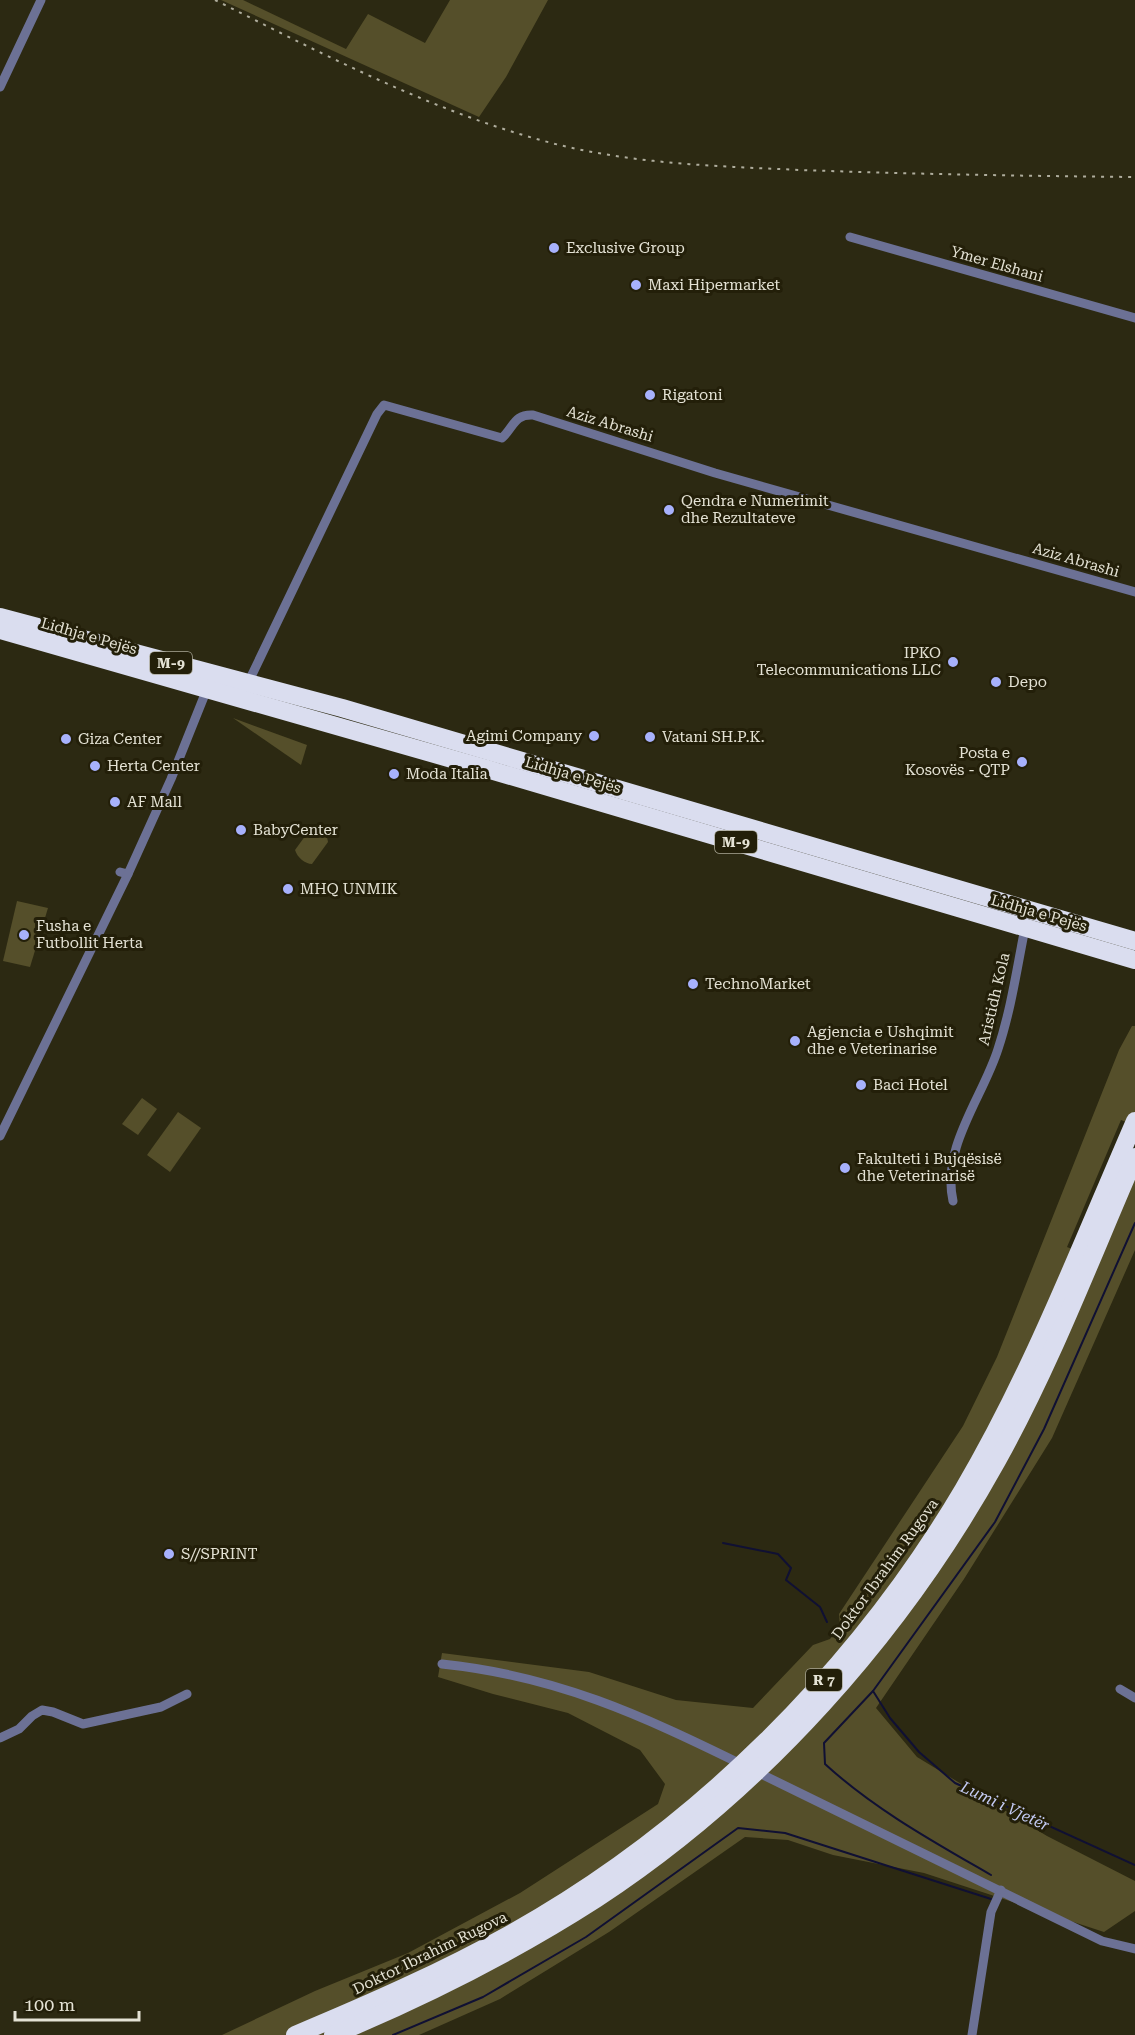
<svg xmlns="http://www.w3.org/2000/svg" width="1135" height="2035" font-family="'Roboto Serif',serif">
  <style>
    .green { fill: #554f2a }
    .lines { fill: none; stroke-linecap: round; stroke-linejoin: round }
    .stream { stroke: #101033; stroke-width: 2 }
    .street { stroke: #6c7195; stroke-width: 9 }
    .highway { stroke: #daddef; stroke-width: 18 }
    .rail { stroke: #afad9d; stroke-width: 2; stroke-dasharray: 3 6; stroke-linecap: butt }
    .poi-dot { fill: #a7b1fc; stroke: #231f09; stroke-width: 2 }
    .labels { text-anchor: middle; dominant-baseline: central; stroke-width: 6; stroke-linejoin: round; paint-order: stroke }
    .shield { fill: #231f09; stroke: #aaa897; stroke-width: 1.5 }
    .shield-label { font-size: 14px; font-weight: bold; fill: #e4e2d4 }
    .poi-label { font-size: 15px; fill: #e4e2d4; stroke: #231f09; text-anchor: start }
    .street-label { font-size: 15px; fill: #e4e2d4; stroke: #231f09 }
    .water-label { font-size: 16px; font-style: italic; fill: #c4cbf4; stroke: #231f09 }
  </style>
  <rect width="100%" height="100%" fill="#2c2912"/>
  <!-- green -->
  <g class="green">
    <polygon points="221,0 243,0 346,49 368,14 425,43 450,0 548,0 506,77 479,117"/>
    <polygon points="233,718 307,745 301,765"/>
    <path d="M311 828H316L327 837 328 842 312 864C305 864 297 857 295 850Z"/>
    <polygon points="17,901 48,908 30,967 3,961"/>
    <polygon points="1132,1026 1135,1026 1135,1126 1121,1120 1067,1247 1100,1261 1135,1176 1135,1250 1052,1438 964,1579 876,1708 917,1757 1047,1836 1135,1881 1135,1911 1104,1932 924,1873 833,1855 788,1840 745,1837 609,1932 500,1999 419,2035 222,2035 315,1991 408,1953 520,1893 658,1804 665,1784 640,1750 568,1713 493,1694 438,1677 442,1653 589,1672 676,1700 753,1708 813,1645 830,1639 840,1626 839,1614 963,1426 997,1357 1119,1050"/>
    <polygon points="142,1098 157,1109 138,1135 122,1124"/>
    <polygon points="178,1112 201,1128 170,1172 147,1155"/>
  </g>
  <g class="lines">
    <!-- stream -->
    <g class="stream">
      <polyline points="723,1543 778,1554 791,1568 786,1580 820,1607 827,1622"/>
      <polyline points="832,1629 836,1636"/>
      <polyline points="873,1691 890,1718 919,1752 955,1783 1135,1865"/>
      <path d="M991 1875C934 1842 874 1809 825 1764L824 1743 873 1691 995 1522 1044 1429 1135 1223"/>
      <polyline points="393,2035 483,1997 586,1937 738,1828 785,1833 991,1899"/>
    </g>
    <!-- street -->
    <g class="street">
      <polyline points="0,87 41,0"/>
      <polyline points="850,237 1135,318"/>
      <path d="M248 683 377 414 384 405 502 438C514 427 514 414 533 415L715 473 1135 592"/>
      <polyline points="120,872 128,874 171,779 207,689"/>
      <polyline points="0,1136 128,874"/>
      <path d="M953 1201C941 1147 983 1097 998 1049 1011 1010 1017 968 1025 928"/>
      <path d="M442 1664C557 1676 641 1715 743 1765"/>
      <polyline points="1120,1689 1135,1698"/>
      <polyline points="0,1738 19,1729 32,1716 42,1710 53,1712 83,1724 161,1707 187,1694"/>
      <polyline points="755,1771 1102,1941 1135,1949"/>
      <polyline points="972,2035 991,1912 1001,1890"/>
    </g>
    <!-- highway -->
    <g class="highway">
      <polyline points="0,617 342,708 1135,941"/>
      <polyline points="0,630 487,769 1135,960"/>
      <path d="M295 2035C369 2004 442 1972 512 1933 696 1830 856 1671 963 1490 1032 1373 1081 1245 1135 1121"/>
      <path d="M333 2035C424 1997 512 1953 596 1899 762 1790 901 1634 997 1461 1051 1364 1091 1258 1135 1157"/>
    </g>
    <!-- rail -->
    <path class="rail" d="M215 0C321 53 429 110 544 141 628 164 714 166 800 170 912 174 1023 176 1135 177"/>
  </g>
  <!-- markers -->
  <g class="poi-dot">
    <circle cx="554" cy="248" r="6"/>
    <circle cx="636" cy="285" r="6"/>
    <circle cx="650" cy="395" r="6"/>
    <circle cx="669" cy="510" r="6"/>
    <circle cx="953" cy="662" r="6"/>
    <circle cx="996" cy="682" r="6"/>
    <circle cx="594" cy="736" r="6"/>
    <circle cx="650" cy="737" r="6"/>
    <circle cx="66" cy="739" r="6"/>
    <circle cx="1022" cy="762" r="6"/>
    <circle cx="95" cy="766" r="6"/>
    <circle cx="394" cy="774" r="6"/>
    <circle cx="115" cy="802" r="6"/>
    <circle cx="241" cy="830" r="6"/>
    <circle cx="288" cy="889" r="6"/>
    <circle cx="24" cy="935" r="6"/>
    <circle cx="693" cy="984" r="6"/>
    <circle cx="795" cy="1041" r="6"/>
    <circle cx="861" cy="1085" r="6"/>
    <circle cx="845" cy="1168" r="6"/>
    <circle cx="169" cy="1554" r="6"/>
  </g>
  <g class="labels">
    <!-- shield labels -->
    <g class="shield">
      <rect x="150" y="652" width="42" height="22" rx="4.5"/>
      <rect x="715" y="831" width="42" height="22" rx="4.5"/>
      <rect x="806" y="1669" width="36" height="22" rx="4.5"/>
    </g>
    <g class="shield-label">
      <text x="171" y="663">M-9</text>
      <text x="736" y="842">M-9</text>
      <text x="824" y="1680">R 7</text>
    </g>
    <!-- poi labels -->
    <g class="poi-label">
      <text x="566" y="248">Exclusive Group</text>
      <text x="648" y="285">Maxi Hipermarket</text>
      <text x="662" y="395">Rigatoni</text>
      <text x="681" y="501">Qendra e Numerimit<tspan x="681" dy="17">dhe Rezultateve</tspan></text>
      <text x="941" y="653" text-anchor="end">IPKO<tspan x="941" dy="17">Telecommunications LLC</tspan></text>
      <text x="1008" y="682">Depo</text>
      <text x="582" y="736" text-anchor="end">Agimi Company</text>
      <text x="662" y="737">Vatani SH.P.K.</text>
      <text x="78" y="739">Giza Center</text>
      <text x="1010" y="753" text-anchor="end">Posta e<tspan x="1010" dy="17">Kosovës - QTP</tspan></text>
      <text x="107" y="766">Herta Center</text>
      <text x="406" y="774">Moda Italia</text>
      <text x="127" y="802">AF Mall</text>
      <text x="253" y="830">BabyCenter</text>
      <text x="300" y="889">MHQ UNMIK</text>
      <text x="36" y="926">Fusha e<tspan x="36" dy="17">Futbollit Herta</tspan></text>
      <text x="705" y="984">TechnoMarket</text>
      <text x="807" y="1032">Agjencia e Ushqimit<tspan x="807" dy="17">dhe e Veterinarise</tspan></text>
      <text x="873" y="1085">Baci Hotel</text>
      <text x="857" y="1159">Fakulteti i Bujqësisë<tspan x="857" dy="17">dhe Veterinarisë</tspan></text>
      <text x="181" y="1554">S//SPRINT</text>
    </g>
    <!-- street labels -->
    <g class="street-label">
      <text transform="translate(997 264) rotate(16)">Ymer Elshani</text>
      <text transform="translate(610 424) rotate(17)">Aziz Abrashi</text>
      <text transform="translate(1076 560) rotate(16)">Aziz Abrashi</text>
      <text transform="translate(89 636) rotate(16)">Lidhja e Pejës</text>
      <text transform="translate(573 775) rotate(16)">Lidhja e Pejës</text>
      <text transform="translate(1039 913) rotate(16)">Lidhja e Pejës</text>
      <text transform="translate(994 999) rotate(-77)">Aristidh Kola</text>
      <text transform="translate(885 1569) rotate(-54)">Doktor Ibrahim Rugova</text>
      <text transform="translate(430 1953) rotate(-26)">Doktor Ibrahim Rugova</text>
    </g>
    <!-- water labels -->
    <g class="water-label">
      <text transform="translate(1005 1806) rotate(25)">Lumi i Vjetër</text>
    </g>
  </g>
  <!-- scale -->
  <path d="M15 2011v9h124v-9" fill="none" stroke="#e4e2d4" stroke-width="3"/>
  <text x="24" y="2011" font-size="18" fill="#e4e2d4" stroke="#231f09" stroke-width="4.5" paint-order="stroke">100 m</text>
</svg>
